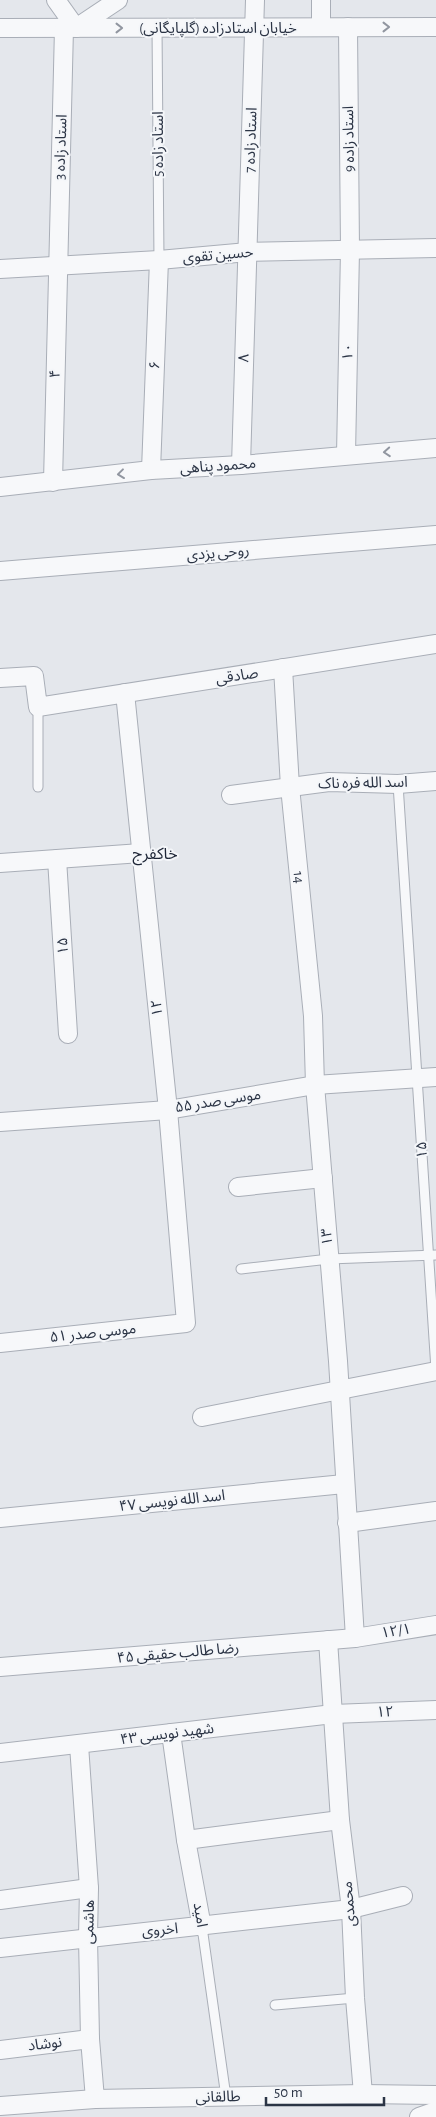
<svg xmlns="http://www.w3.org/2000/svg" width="436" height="2117" font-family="'Alegreya Sans','Noto Sans Arabic',sans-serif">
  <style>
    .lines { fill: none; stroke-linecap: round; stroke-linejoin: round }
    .service-casing { stroke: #a9aeb7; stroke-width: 11 }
    .minor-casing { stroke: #a9aeb7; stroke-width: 20 }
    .service { stroke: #f7f8fa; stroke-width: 9 }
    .minor { stroke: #f7f8fa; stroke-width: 18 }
    .oneway { stroke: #9196a0 }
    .labels { text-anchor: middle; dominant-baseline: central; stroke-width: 4; stroke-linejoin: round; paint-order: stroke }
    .street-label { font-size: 15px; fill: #2b3445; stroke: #f4f6f9 }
    .neighbourhood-label { font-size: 16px; fill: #1d2536; stroke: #f4f6f9 }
  </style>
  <rect width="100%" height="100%" fill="#e4e7ec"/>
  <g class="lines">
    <defs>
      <g id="service">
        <polyline points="157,28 159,260"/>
        <polyline points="38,707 38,787"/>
        <polyline points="398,784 436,1370"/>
        <polyline points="241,1269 329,1259 436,1255"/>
        <polyline points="202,1927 226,2097"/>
        <polyline points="275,2005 355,1998"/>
      </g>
      <g id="minor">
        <polyline points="56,0 76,28 118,0"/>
        <polyline points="321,0 321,27"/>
        <polyline points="0,28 436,27"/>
        <polyline points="0,269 159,260 248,252 436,248"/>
        <polyline points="346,455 350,250 348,27"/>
        <polyline points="241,465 255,0"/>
        <polyline points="151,470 159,260"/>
        <polyline points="53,482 64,28"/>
        <polyline points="0,487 151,470 241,465 436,448"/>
        <polyline points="0,571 436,535"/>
        <path id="s1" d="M283 668 290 787 313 1016 315 1085 338 1361 355 1638"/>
        <polyline points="0,678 34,676 38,707 436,644"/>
        <polyline points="231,795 329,782 398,784 436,781"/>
        <polyline points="57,859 68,1034"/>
        <polyline points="0,863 141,853"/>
        <polyline points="0,1122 168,1110 315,1085 436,1077"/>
        <polyline points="238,1187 323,1178"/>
        <polyline points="0,1343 186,1323 168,1110 125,693"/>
        <polyline points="202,1417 436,1371"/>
        <polyline points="0,1518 344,1484"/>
        <polyline points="347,1523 436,1511"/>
        <polyline points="328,1640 340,1820 351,1909 355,1998 363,2094"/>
        <polyline points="0,1667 355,1638 436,1625"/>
        <polyline points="171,1733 186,1840 202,1927"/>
        <polyline points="79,1745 89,1888 88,1937 90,2039 95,2099"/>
        <polyline points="0,1753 333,1714 436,1710"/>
        <polyline points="186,1840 340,1820"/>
        <polyline points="0,1900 89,1888"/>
        <polyline points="0,1948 351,1909 403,1896"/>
        <polyline points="0,2050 90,2039"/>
        <polyline points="0,2106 95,2099 363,2094 436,2095"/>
        <polyline points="419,2117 436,2111"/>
      </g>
    </defs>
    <!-- service casing -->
    <use href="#service" class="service-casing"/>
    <!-- minor casing -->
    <use href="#minor" class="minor-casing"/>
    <!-- service -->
    <use href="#service" class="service"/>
    <!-- minor -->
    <use href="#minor" class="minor"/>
  </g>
  <!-- one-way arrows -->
  <defs><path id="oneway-chevron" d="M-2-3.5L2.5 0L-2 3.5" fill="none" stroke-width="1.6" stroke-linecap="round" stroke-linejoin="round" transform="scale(1.25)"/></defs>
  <g class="oneway">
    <use href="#oneway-chevron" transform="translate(386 27)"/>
    <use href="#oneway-chevron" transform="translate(119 28)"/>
    <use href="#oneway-chevron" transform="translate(387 452) rotate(176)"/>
    <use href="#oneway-chevron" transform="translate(121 474) rotate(173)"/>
  </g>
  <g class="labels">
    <!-- street labels -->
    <g class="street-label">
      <text x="218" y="28">خیابان استادزاده (گلپایگانی)</text>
      <text transform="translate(349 139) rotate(-91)">استاد زاده 9</text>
      <text transform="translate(251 140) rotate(-88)">استاد زاده 7</text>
      <text transform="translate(158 144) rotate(-90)">استاد زاده 5</text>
      <text transform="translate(61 147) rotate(-88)">استاد زاده 3</text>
      <text transform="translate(218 255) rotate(-5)">حسین تقوی</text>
      <text transform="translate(348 352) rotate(-89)">۱۰</text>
      <text transform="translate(244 358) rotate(-88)">۸</text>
      <text transform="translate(155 365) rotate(-88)">۶</text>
      <text transform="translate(55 374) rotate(-89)">۴</text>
      <text transform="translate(218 466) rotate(-4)">محمود پناهی</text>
      <text transform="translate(218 553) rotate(-5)">روحی یزدی</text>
      <text transform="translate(237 676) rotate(-9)">صادقی</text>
      <text transform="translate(363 783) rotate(-1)">اسد الله فره ناک</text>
      <text stroke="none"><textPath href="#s1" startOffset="210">14</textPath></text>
      <text transform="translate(63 946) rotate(-94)">۱۵</text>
      <text transform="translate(157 1008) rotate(-96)">۱۲</text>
      <text transform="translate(218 1101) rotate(-9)">موسی صدر ۵۵</text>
      <text transform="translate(422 1150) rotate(-94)">۱۵</text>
      <text transform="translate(327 1237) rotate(-95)">۱۳</text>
      <text transform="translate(93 1333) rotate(-6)">موسی صدر ۵۱</text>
      <text transform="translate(172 1501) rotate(-6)">۴۷ اسد الله نویسی</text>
      <text transform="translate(396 1631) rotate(-9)">۱۲/۱</text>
      <text transform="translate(178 1653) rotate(-5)">۴۵ رضا طالب حقیقی</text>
      <text transform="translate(385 1712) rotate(-2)">۱۲</text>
      <text transform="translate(167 1734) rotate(-7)">۴۳ شهید نویسی</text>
      <text transform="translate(349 1904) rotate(-95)">محمدی</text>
      <text transform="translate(200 1915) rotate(80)">امید</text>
      <text transform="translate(89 1922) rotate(-89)">هاشمی</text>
      <text transform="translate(160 1930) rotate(-5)">اخروی</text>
      <text transform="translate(45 2044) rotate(-7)">نوشاد</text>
      <text transform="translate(218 2097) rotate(-1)">طالقانی</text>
    </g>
    <!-- neighbourhood labels -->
    <g class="neighbourhood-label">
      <text x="155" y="854">خاکفرج</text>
    </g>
  </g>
  <!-- scale -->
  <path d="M266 2097v8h118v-8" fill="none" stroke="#2b3445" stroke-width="2.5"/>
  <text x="274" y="2097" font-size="15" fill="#2b3445" stroke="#f4f6f9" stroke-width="4" paint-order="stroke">50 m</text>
</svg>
